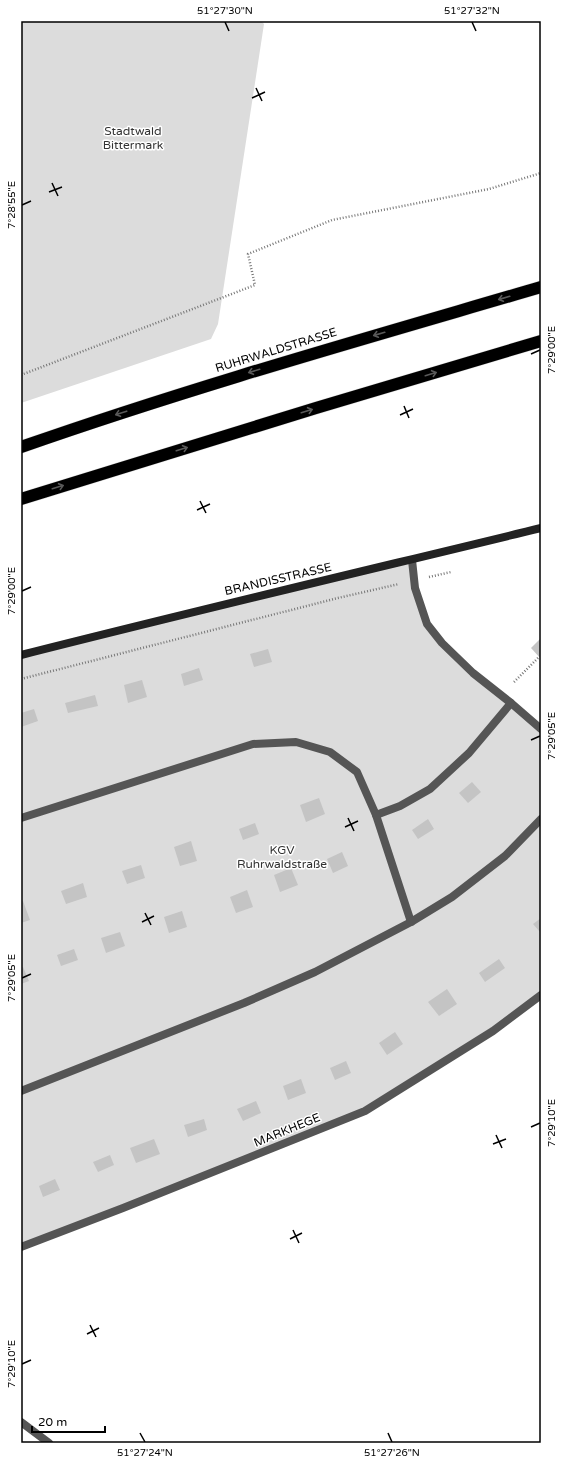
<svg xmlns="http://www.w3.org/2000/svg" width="562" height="1464" font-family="'Varela Round',sans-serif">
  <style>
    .green { fill: #dcdcdc }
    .building { fill: #c4c4c4 }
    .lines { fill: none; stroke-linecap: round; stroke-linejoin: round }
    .highway-casing { stroke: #dbdbdb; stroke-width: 13 }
    .path { stroke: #777; stroke-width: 2.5; stroke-dasharray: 1 2; stroke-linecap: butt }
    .lane { stroke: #555; stroke-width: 8 }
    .street { stroke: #555; stroke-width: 8 }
    .secondary { stroke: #222; stroke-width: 8 }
    .highway { stroke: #000; stroke-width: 12 }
    .oneway { stroke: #595959 }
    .ticks { fill: none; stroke: #000; stroke-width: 1.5 }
    .labels { text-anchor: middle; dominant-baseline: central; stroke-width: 3; stroke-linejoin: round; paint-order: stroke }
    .park-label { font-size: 12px; fill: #333; stroke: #fff }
    .street-label { font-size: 12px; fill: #000; stroke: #fff }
    .neatline { fill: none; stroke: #000; stroke-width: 1.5 }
    .ticks-label { font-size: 10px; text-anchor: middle; fill: #000 }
  </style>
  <rect width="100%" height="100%" fill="#fff"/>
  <!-- green -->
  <g class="green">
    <polygon points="21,21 261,21 264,24 218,324 211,339 21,403"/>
    <polygon points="412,560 427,624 442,643 541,729 541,995 365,1111 21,1247 21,655"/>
  </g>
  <!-- building -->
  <g class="building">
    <polygon points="541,638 541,659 531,648"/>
    <polygon points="268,649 272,662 254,667 250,654"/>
    <polygon points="199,668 203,680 184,686 181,674"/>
    <polygon points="142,680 147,697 128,703 124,685"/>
    <polygon points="95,695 98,706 68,713 65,703"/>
    <polygon points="34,709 38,721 21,727 21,713"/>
    <polygon points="472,782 481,792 468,803 459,793"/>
    <polygon points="319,798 325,814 306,822 300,805"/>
    <polygon points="428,819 434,829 418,839 412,830"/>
    <polygon points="255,823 259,834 243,840 239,829"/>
    <polygon points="191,841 197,861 180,866 174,847"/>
    <polygon points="342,852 348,866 333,873 327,859"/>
    <polygon points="141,865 145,878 127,884 122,871"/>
    <polygon points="291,868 298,885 280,892 274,875"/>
    <polygon points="83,883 87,897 66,904 61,891"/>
    <polygon points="247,890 253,907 236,913 230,897"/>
    <polygon points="23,901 30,920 21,923 21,902"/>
    <polygon points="182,911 187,927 169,933 164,917"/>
    <polygon points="541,918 541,931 540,932 533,924"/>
    <polygon points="120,932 125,946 106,953 101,938"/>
    <polygon points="74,949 78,960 61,966 57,955"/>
    <polygon points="499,959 505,968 485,982 479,973"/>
    <polygon points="23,967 29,981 21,984 21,968"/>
    <polygon points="447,989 457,1004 439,1016 428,1002"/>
    <polygon points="395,1032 403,1044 387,1055 379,1043"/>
    <polygon points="346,1061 351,1073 335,1080 330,1068"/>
    <polygon points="301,1079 306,1093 288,1100 283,1086"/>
    <polygon points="256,1101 261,1113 243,1121 237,1109"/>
    <polygon points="204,1119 207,1130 188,1137 184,1125"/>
    <polygon points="154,1139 160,1154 136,1163 130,1148"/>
    <polygon points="110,1155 114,1165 98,1172 93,1162"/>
    <polygon points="55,1179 60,1190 43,1197 39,1186"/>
  </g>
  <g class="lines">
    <defs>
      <g id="highway">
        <path d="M21 447C192 387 367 338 541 287"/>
        <polyline points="21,499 316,408 541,341"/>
      </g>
    </defs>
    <!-- highway casing -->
    <use href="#highway" class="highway-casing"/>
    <!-- path -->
    <g class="path">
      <polyline points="21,375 255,285 248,254 332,220 489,189 541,173"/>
      <polyline points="429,577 451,572"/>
      <polyline points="21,679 338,598 399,584"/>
      <polyline points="514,682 539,657"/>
    </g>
    <!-- lane -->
    <g class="lane">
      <polyline points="376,815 400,806 430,789 469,753 511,703"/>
      <polyline points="21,818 253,744 296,742 330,752 357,772 376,815 411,922"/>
      <polyline points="21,1091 244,1003 315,972 411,922 452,897 505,856 541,819"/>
    </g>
    <!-- street -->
    <g class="street">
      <polyline points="412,560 415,588 427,624 442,643 473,673 511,703 541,729"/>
      <polyline points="21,1247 123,1208 365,1111 493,1031 541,995"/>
      <polyline points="21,1422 49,1443"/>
    </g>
    <!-- secondary -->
    <path class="secondary" d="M21 655C194 611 368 570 541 528"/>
    <!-- highway -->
    <use href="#highway" class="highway"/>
  </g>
  <!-- one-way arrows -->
  <defs><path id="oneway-shaft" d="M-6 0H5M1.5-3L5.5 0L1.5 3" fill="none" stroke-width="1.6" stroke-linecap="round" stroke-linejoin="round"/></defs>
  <g class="oneway">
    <use href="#oneway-shaft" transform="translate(504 298) rotate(164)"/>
    <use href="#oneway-shaft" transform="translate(379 334) rotate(164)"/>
    <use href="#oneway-shaft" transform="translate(254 371) rotate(163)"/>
    <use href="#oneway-shaft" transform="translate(431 374) rotate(-17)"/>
    <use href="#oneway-shaft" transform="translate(307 411) rotate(-17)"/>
    <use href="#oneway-shaft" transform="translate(121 413) rotate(162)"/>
    <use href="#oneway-shaft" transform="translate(182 449) rotate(-17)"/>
    <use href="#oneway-shaft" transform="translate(58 487) rotate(-17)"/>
  </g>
  <!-- ticks -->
  <path class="ticks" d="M225 22 229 31M472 22 476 31M256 88 262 101M252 98 265 92M52 183 58 196M49 192 62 187M22 205 31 201M531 354 540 350M404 406 409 418M400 415 413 409M200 501 206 513M197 510 210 504M22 591 31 587M531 740 540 736M348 818 354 831M345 827 358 821M145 913 151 925M142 922 154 916M22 978 31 974M531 1127 540 1123M496 1135 502 1148M493 1144 506 1139M293 1230 299 1243M290 1239 302 1233M90 1325 96 1337M87 1334 99 1328M22 1364 31 1360M140 1433 145 1442M388 1433 392 1442"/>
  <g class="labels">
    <!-- park labels -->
    <g class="park-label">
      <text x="133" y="131">Stadtwald<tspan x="133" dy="14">Bittermark</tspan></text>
      <text x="282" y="850">KGV<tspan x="282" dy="14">Ruhrwaldstraße</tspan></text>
    </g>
    <!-- street labels -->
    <g class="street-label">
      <text transform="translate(276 350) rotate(-17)">RUHRWALDSTRASSE</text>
      <text transform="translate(278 579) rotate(-13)">BRANDISSTRASSE</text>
      <text transform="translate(287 1130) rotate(-22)">MARKHEGE</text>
    </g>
  </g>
  <!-- border -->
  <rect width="562" height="1464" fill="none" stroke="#ffffff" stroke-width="44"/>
  <!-- scale -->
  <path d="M32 1426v6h73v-6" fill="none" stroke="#000000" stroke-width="2"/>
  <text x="38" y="1426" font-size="12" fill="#000000" stroke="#ffffff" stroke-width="3" paint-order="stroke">20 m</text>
  <rect x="22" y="22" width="518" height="1420" class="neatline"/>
  <g class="ticks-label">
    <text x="225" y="14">51°27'30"N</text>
    <text x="472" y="14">51°27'32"N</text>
    <text transform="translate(11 205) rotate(-90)" y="4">7°28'55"E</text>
    <text transform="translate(551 350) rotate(-90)" y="4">7°29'00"E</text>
    <text transform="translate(11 591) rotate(-90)" y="4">7°29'00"E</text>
    <text transform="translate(551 736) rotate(-90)" y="4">7°29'05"E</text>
    <text transform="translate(11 978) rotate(-90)" y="4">7°29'05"E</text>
    <text transform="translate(551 1123) rotate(-90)" y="4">7°29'10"E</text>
    <text transform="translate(11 1364) rotate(-90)" y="4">7°29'10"E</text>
    <text x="145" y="1456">51°27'24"N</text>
    <text x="392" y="1456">51°27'26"N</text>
  </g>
</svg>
